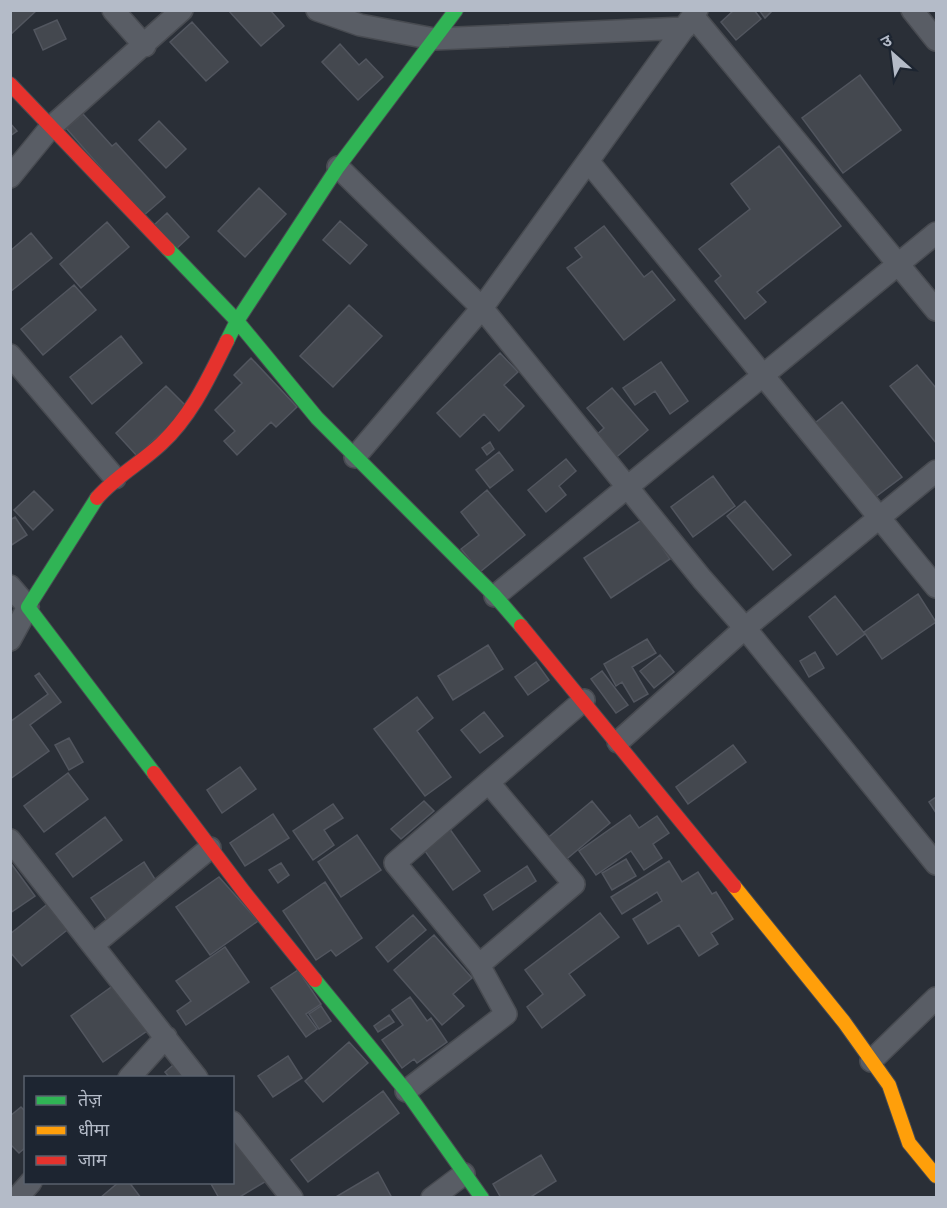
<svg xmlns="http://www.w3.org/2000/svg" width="947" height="1208" font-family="Commissioner,'Noto Sans Devanagari',sans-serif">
<rect width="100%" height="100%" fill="#2a2f37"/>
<path fill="#44484f" stroke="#52565f" stroke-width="1.5" d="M10 10H37L10 35Z
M228 10H270L284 26 261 46Z
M734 10H754L761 19 736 40 721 22Z
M759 10H773L765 18Z
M57 20 66 39 43 50 34 30Z
M192 22 228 62 206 81 170 42Z
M340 44 359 65 366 59 383 77 358 100 322 62Z
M860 75 901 130 843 173 802 118Z
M83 114 112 146 116 143 165 197 143 216 66 128Z
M159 121 186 149 166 168 139 140Z
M10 123 17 131 10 136Z
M779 146 841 226 757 292 766 302 745 319 715 281 721 276 699 249 750 209 731 184Z
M259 188 286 214 245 257 218 231Z
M167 213 189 237 175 250 153 226Z
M340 221 367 245 350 264 323 240Z
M107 222 129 247 81 288 60 264Z
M604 226 644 277 652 271 675 300 624 340 567 268 582 257 575 248Z
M31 233 52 258 10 292V251Z
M74 285 96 310 43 355 21 329Z
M349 305 382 336 333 387 300 356Z
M121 336 142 363 92 404 70 377Z
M500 353 518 372 504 385 524 406 499 431 484 414 460 437 437 413Z
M251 358 297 407 276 427 271 422 237 455 224 441 235 431 215 410 242 383 234 375Z
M661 362 688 401 670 414 655 391 635 405 623 388Z
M917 365 936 388V443L890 386Z
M166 386 188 408 137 456 116 433Z
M612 388 648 430 612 461 593 438 604 428 587 408Z
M842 402 902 477 874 498 815 423Z
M490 442 494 449 487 455 482 448Z
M499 452 513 470 490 488 476 470Z
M566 459 576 471 559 486 566 495 546 512 528 490Z
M713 476 735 506 693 537 671 507Z
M487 490 525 535 480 572 461 549 479 535 461 512Z
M34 491 53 510 33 530 14 510Z
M745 501 791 555 773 570 727 516Z
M15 517 27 535 10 546V520Z
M643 519 670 559 611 598 584 558Z
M918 594 936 622 882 659 864 632Z
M835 596 865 634 837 655 809 617Z
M647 639 656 653 632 667 648 694 634 702 622 682 616 686 604 664Z
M488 645 503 669 453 700 438 676Z
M815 652 824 668 809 677 800 661Z
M660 655 674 672 654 688 640 671Z
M536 662 549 680 528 695 515 677Z
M602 671 628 705 616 713 591 679Z
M39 673 61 702 30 725 49 751 10 779V722L48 694 35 676Z
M417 697 433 718 417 731 451 777 425 796 374 729Z
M484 712 503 736 480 753 461 730Z
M69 738 83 762 69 770 55 745Z
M733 745 746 762 688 804 676 787Z
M240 767 256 789 222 813 207 790Z
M68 773 88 799 44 832 24 806Z
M936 797V813L929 802Z
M424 801 434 811 401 839 391 829Z
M592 801 610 823 563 862 545 840Z
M333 804 343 818 324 830 334 845 313 860 293 831Z
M273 814 289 838 245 866 230 843Z
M630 815 639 828 657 816 669 833 653 844 662 858 644 870 631 851 596 875 579 851Z
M105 817 122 840 73 877 56 854Z
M449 828 480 871 453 890 422 847Z
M357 835 381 870 341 897 318 862Z
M626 859 636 876 612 890 602 873Z
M669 861 682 882 698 872 712 894 716 892 733 919 711 933 718 944 699 956 679 925 648 944 633 919 662 901 657 892 622 914 611 897Z
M10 862 35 896 10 913Z
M144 862 160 887 108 922 91 898Z
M281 863 289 875 278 883 269 870Z
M527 866 536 881 493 910 484 895Z
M219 877 258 921 210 955 176 907Z
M325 882 362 938 336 956 331 950 316 960 283 911Z
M50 902 71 927 22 966 10 952V934Z
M600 913 619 937 569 974 585 995 542 1028 527 1007 543 994 525 970Z
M413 915 426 930 388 962 376 947Z
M434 935 472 978 453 994 464 1006 442 1025 394 970Z
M225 947 249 982 186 1025 177 1011 191 1001 176 981Z
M298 970 321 1004 306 1014 317 1029 306 1037 271 988Z
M114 985 147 1031 103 1062 71 1016Z
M410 997 427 1021 431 1018 447 1042 417 1063 414 1059 402 1068 382 1040 403 1025 392 1010Z
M321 1006 331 1021 319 1029 309 1014Z
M389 1015 394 1022 378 1032 374 1026Z
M349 1042 368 1063 323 1102 305 1081Z
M288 1056 302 1078 273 1097 258 1076Z
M179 1060 196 1078H170L165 1072Z
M383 1091 399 1113 308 1182 291 1160Z
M21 1107 26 1112V1147L19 1153 10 1144V1116Z
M232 1136 268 1180 238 1198H219L210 1182H232Z
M541 1155 556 1181 529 1198H501L493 1184Z
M378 1172 392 1198H334Z
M119 1182H129L141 1198H100Z"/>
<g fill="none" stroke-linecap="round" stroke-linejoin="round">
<defs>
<path id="street" d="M113 10 145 46
M317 10 360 25 434 39 685 28
M912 10 936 40
M693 16 936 310
M588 161 936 587
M338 167 482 308 697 10
M10 177 50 128 182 10
M10 355 115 478
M355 457 482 308 702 579 745 628 618 742
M936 471 745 628 936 864
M10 586 28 607 10 640
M495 596 936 233
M10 840 197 1078
M93 945 210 848
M479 965 574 884 489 783
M871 1061 936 998
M129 1078 166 1037
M406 1091 506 1014 479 965 395 863 584 700
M232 1122 292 1198
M17 1198 31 1182
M432 1198 464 1174"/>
<path id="fast" d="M168 249 237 321 317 418 495 596 521 626
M227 341 237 321 338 167 456 10
M97 498 28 607 154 773
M315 980 406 1091 482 1198"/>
<path id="slow" d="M734 886 844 1022 889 1085 909 1143 936 1176"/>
<path id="jam" d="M10 84 168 249
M97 498C116 476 141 463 161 444 192 415 208 379 227 341
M521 626 734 886
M154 773 244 892 315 980"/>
</defs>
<use href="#street" stroke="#484b51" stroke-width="24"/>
<use href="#fast" stroke="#484b51" stroke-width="16"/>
<use href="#slow" stroke="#484b51" stroke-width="16"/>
<use href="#jam" stroke="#484b51" stroke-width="16"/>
<use href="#street" stroke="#595d65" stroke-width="21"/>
<use href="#fast" stroke="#30b455" stroke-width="14"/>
<use href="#slow" stroke="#ff9f0a" stroke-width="14"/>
<use href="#jam" stroke="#e5322d" stroke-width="14"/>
</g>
<rect width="947" height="1208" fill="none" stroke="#b4bbc8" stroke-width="24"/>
<rect x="24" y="1076" width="210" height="108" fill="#1d2531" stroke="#59616d" stroke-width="1.5"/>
<rect x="36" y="1096" width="30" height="9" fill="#30b455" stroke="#59616d" stroke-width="1.5"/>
<text x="78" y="1106" font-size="18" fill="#b4bbc8">तेज़</text>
<rect x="36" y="1126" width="30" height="9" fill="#ff9f0a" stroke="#59616d" stroke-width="1.5"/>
<text x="78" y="1136" font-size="18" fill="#b4bbc8">धीमा</text>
<rect x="36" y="1156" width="30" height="9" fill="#e5322d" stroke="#59616d" stroke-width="1.5"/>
<text x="78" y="1166" font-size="18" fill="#b4bbc8">जाम</text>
<g transform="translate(893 54) rotate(332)" stroke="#1d2531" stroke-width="4.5" paint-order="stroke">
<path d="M0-4.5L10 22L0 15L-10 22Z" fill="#b4bbc8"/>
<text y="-9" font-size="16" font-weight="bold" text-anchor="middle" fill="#b4bbc8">उ</text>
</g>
</svg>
